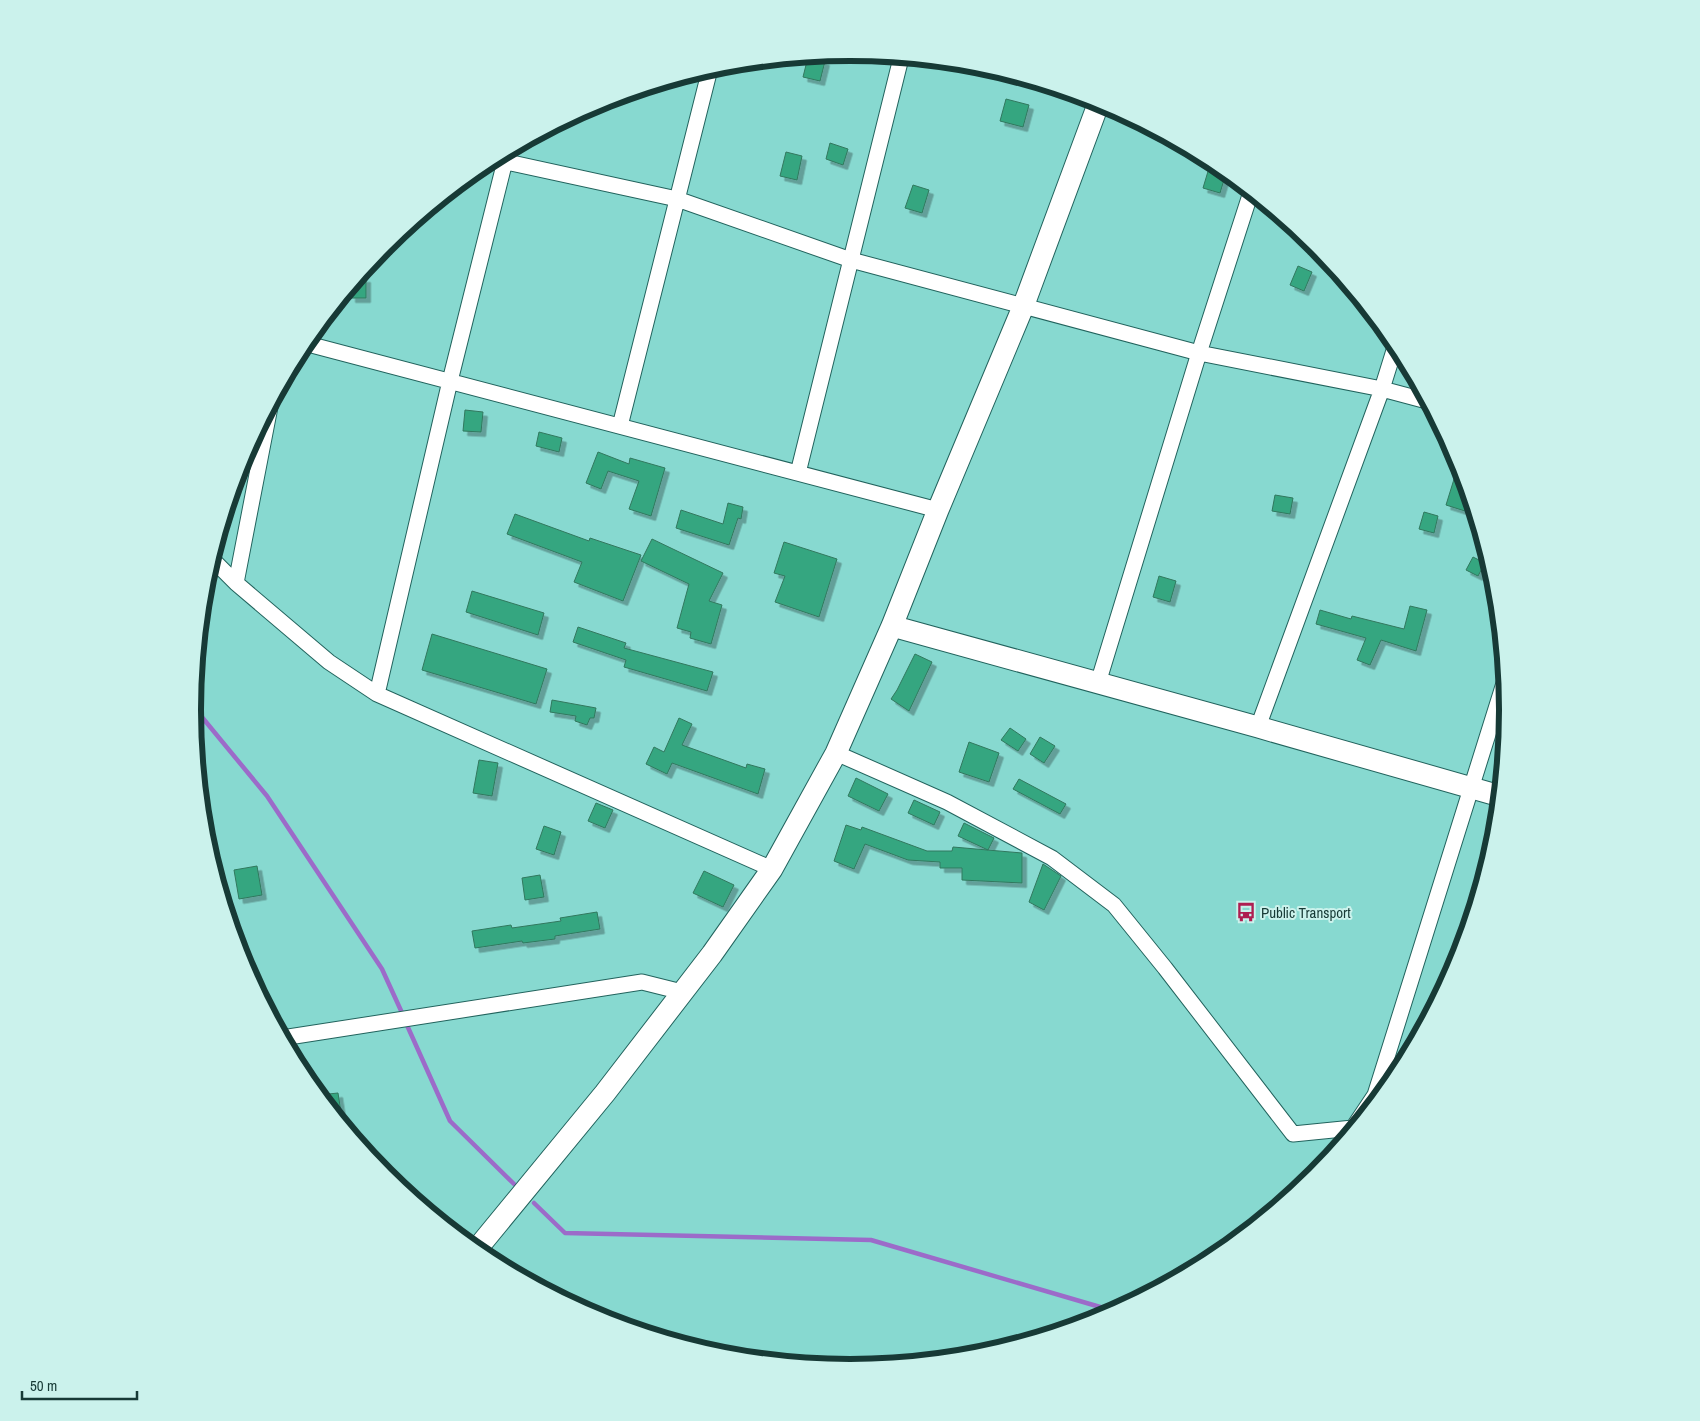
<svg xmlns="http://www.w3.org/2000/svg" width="1700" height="1421" font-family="'Archivo Narrow',sans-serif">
<defs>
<filter id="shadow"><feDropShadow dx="4.5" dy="4.5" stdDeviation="0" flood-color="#0004"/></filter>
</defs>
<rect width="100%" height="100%" fill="#87d9d0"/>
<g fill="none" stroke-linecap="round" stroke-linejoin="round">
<path stroke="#9c6bc9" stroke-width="4.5" d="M192 705 267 796 382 969 403 1015
M406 1023 450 1121 514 1184
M534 1203 565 1233 871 1240 1107 1309 1106 1316"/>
</g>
<path fill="#36a680" stroke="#31785e" filter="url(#shadow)" d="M808 57 825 61 820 81 803 77Z
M1006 99 1029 105 1023 127 1000 121Z
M830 143 848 149 843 165 826 159Z
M786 152 802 156 797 180 780 176Z
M1209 168 1226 173 1220 193 1203 188Z
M913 185 929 190 922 213 905 208Z
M1298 266 1312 272 1304 291 1290 285Z
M357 278H366V298H351V286Z
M465 410 483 412 481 432 463 431Z
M539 432 562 438 559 452 536 446Z
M598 452 629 464 630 458 665 468 651 516 629 509 639 481 608 471 601 489 586 483Z
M1459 463 1470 497 1465 511 1446 505Z
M1275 495 1293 498 1290 514 1272 511Z
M728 503 743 507 741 519 738 518 729 545 676 528 681 510 723 524Z
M1424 512 1438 516 1434 533 1419 529Z
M515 514 589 541 590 538 641 555 623 601 574 582 582 562 507 534Z
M652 539 723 573 709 601 722 605 711 644 690 638 691 632 677 628 689 584 641 561Z
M784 542 837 559 819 617 775 602 785 576 774 573Z
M1473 557 1485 563 1478 576 1466 570Z
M1159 576 1176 581 1170 602 1153 597Z
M472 591 544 613 538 635 466 612Z
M1410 606 1427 610 1416 651 1381 640 1370 665 1357 660 1366 638 1316 624 1320 610 1351 619 1352 616 1404 629Z
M578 627 626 643 624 648 713 672 707 691 624 667 626 660 573 642Z
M432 634 547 669 536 704 422 670Z
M915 654 932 662 909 711 891 699 897 690Z
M552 700 596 708 594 718H590L587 725 575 721 576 716 550 712Z
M679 718 692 724 682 745 746 768 747 764 765 769 758 794 672 763 667 774 646 764 654 747 664 752Z
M1010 728 1026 739 1018 751 1001 740Z
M1040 737 1055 746 1044 763 1030 754Z
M969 742 999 753 989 782 959 772Z
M479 760 498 763 492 796 473 793Z
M856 778 888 794 879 811 848 796Z
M1019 779 1066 804 1060 814 1013 789Z
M914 800 940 812 934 825 908 813Z
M596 803 613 810 605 828 588 821Z
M964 823 994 838 988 850 958 836Z
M846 825 861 830 862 827 927 851H952L953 847 1022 853V883L962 880V868H940V862L908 860 865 844 854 869 834 861Z
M544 826 561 832 554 855 536 849Z
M1043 864 1061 876 1044 910 1029 902Z
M257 866 262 895 239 899 234 870Z
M704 871 734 885 723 907 693 893Z
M540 875 544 897 525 900 522 878Z
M597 912 600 929 555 936V939L523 943 522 941 475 948 472 931 511 925 512 928 561 921 560 918Z
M338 1093 343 1125 319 1095Z"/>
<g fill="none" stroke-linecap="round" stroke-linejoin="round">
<defs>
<path id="minor" d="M493 159 677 199 851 260 1199 353 1382 389 1427 401
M304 343 938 510
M620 426 710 69
M798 473 901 58
M212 559 236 583 329 662 377 694 772 869
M236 583 270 407
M1098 683 1199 353 1251 192
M377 694 450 381 507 153
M1258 727 1382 389 1396 344
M836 753 947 802 1052 858 1114 905 1165 968 1293 1134 1353 1128 1375 1095 1384 1092
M282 1038 642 982 682 992
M1375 1095 1505 680"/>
<path id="secondary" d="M892 626 1258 727 1500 796
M476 1250 605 1093 712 954 772 869 836 753 892 626 938 510 1023 307 1099 102"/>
</defs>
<use href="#minor" stroke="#22635d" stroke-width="17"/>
<use href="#secondary" stroke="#22635d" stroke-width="23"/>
<use href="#minor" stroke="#fff" stroke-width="15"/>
<use href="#secondary" stroke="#fff" stroke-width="21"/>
</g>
<defs>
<symbol id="bus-bare" viewBox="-9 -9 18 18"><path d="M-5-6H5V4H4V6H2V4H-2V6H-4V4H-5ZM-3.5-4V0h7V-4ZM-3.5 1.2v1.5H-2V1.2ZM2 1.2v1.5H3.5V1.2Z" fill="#ae1e51" stroke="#cbf2ec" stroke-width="2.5" paint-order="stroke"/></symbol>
</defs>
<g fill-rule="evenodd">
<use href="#bus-bare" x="1232" y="898" width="28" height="28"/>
</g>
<g text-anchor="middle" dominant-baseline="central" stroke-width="4" stroke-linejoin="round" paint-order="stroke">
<g font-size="15" fill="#173a36" stroke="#cbf2ec" text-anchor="start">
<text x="1261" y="912">Public Transport</text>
</g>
</g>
<path d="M0 0H1700V1421H0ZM201 710a649 649 0 1 1 1298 0a649 649 0 1 1-1298 0Z" fill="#cbf2ec" fill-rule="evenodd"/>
<path fill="none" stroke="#173a36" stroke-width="6" d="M201 710a649 649 0 1 1 1298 0a649 649 0 1 1-1298 0Z"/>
<path d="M22 1391v8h115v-8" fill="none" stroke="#173a36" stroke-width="2.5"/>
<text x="30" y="1391" font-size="15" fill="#173a36" stroke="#cbf2ec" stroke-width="4" paint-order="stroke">50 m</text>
</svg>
